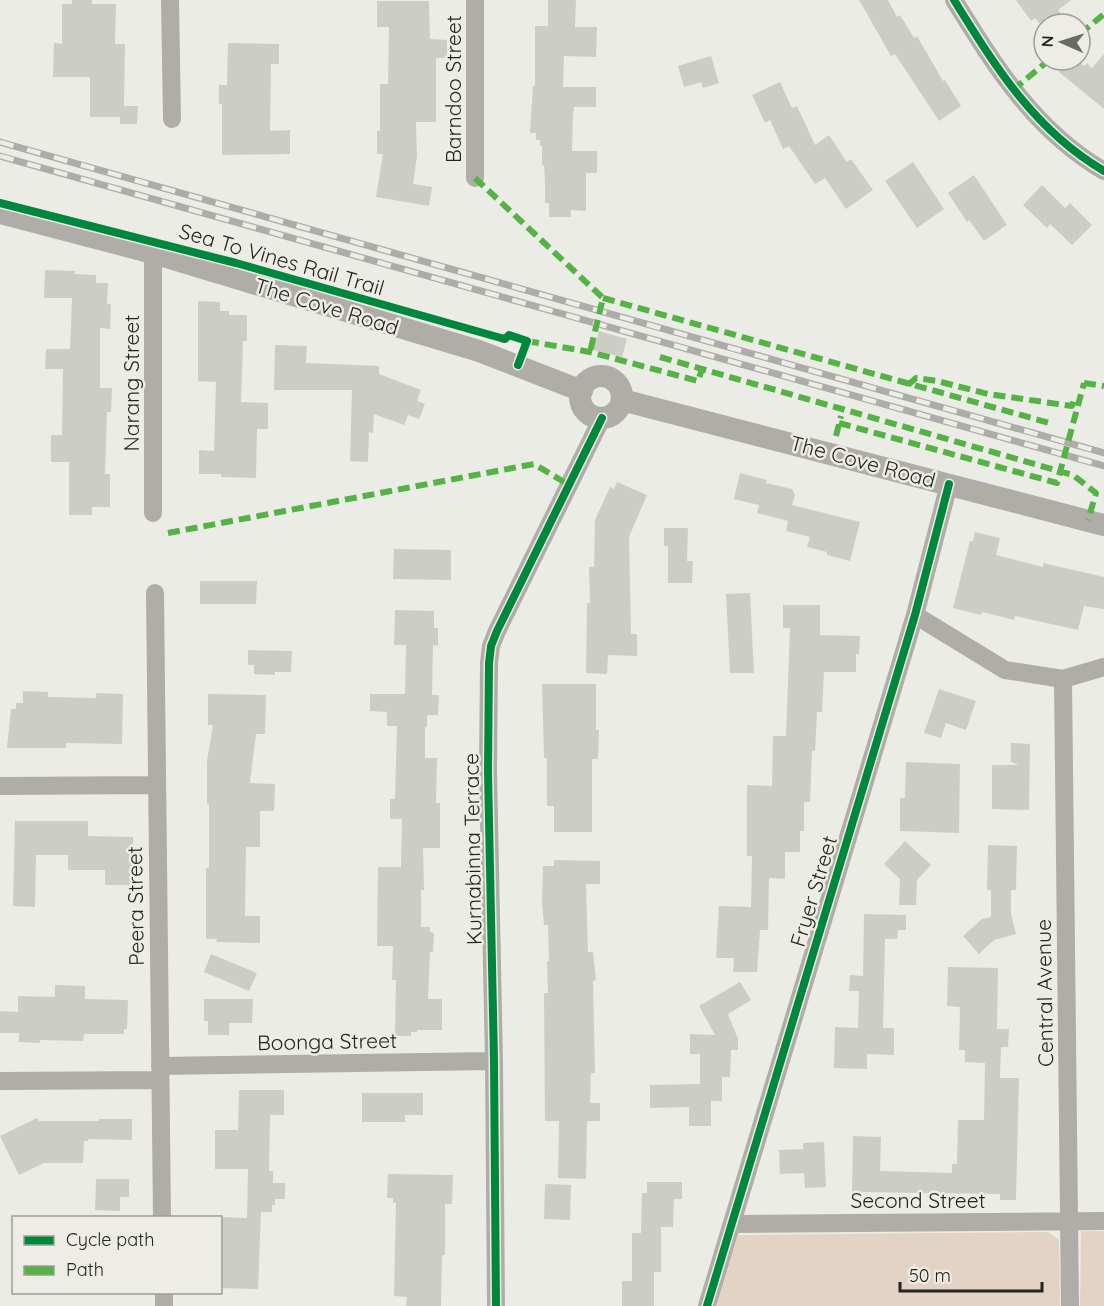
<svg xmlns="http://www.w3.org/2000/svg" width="1104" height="1306" font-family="Quicksand,sans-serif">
<rect width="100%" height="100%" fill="#ecece7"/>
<path fill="#e2d3c4" d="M1081 1231H1104V1306H1080Z
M1048 1232 1059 1240 1060 1306H717L738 1235Z"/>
<path fill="#cccec5" d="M72 0H92V4H116L115 44H125L124 106H138L137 124H120V117H90V77H53L54 43 62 44V4H72Z
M548 0H576L575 27H597L596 57 564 56 563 87H596V107H574L573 114 572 151H597V173H586V211L571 210V217H549V203H545V182L544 166 542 165V146H540V140H536V133H530L533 86H535V26H548Z
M859 0H888L897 17 900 15 914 38 917 36 943 81 945 80 961 106 939 121 895 54 891 56Z
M1016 0H1071L1058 10 1069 24H1040L1035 18 1031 21Z
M377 1H429L430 39 447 40V58H436V122H416L417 156 413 184 432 187 429 206 376 197 383 154H377V131H380V84H388L389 27H377Z
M228 43 279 44V64H271L270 131 290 130V154L222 155V104H219V85H227Z
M1104 54V109L1059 72 1069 60H1076L1084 66 1087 63 1092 68Z
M711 56 719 83 703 88 701 82 684 87 678 66Z
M780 82 792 108 797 106 815 145 829 135 847 162 851 159 873 190 846 209 825 178 815 184 789 146 783 149 770 120 765 123 752 95Z
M913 162 944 209 917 228 885 181Z
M974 175 1007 225 984 241 969 220 967 222 948 193Z
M1042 185 1065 208 1070 203 1092 225 1072 245 1050 224 1047 228 1023 205Z
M45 270 75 271V274L96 275V283H108L107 304H111L110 329 100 328V388H112L111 412H107L105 474H110V507H92V515H69V462H51V435H62L63 369H45L46 349H70L72 298H44Z
M198 301 220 302V311H229V315H247V341H243L241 402 268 403V429H257L256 478 221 477V474H199V450L214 451 216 382 198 381Z
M599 331 627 339 622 357 593 350Z
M275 345 307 346 306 363 379 366V374L421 390 417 401 425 404 419 419 408 415 404 425 374 414 373 433 369 432 368 462 350 461 352 390H274Z
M740 473 767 480 766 483 792 489 795 495 792 505 860 522 850 561 827 555V552L807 547 810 537 786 531 788 521 757 513 759 505 734 499Z
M617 482 647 495 629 537 631 634H637V656L608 655 607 674 586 673 587 603H590L589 567H594L595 520 610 487 614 489Z
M664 528H688L687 561H693L692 583H668V546H664Z
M975 532 1000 538 996 555 1043 567V563L1104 577V609L1084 606 1078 630 1015 616 1014 620 982 612 981 615 953 608 970 541H973Z
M394 549 451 550V580L393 579Z
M200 581H257L256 604H200Z
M750 593 754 673H730L726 594Z
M783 605H820V635L860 636 859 654H856V672H824L822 712H817L815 751H812L810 802H804V831H800V852H785V879L769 878 768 930H760L757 972H733L734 958H716L719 906 751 907 752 856H747V785L772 786 773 736H786L790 628H783Z
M395 610 434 611V628H438V646L433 645 432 695H439L438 715H427V727H425V758H437L436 803H440V848H423L424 890H421V927H430V932L434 933 433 952H430L428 999H442V1030H417V1032H411V1036H395L396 980H392L393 946H377L378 867H401L402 819H390V799H395L397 726H387V712L370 711V694H405L406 645H394Z
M248 650 292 651 291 672H275V675L254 674V665H248Z
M542 684H596V730H599L598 759H592V832H554V806H547V758H544Z
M939 689 976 701 966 730 946 723 941 738 924 733Z
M23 691 48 692V697L96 698V693L123 694 122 744 66 743V748H7L11 709H16V703H23Z
M208 694 266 695 265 734H256L250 783 275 784 274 811H260V847H246L245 916H260V943L216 942 217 939H206V868H209V804H207V761L213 725H208Z
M1011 743 1030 744 1029 810 992 809V765H1019L1011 762Z
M906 762 960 764 959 833 900 831V798H905Z
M15 821H88V836L133 837V885H105V870H68V855H36L35 907 13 906Z
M905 841 931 865 917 880 916 905H899L900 879 884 864Z
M988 845 1017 846 1016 890H1011V914L1016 934 994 940 979 954 963 936 982 919 991 917V890H987Z
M554 860 600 861V884H586L588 952H593L596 980 593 981 595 1073H591L590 1103H600V1121H587L586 1179 558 1178 559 1121H545L544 993H548L547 961H549L548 925H544L542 903 543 866H554Z
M864 914 906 915V930H898L897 939H885L883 1028H894V1055L867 1054V1069L834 1068 835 1027 858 1028 859 991H849L850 975 863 976Z
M211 954 257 973 249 991 204 972Z
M948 967 998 968 997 1029H1009L1008 1047H1001L1000 1078H1019L1016 1200H1000V1194L852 1192 853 1136 881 1137 880 1171 952 1173V1164H957L958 1120H984L985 1063 965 1062V1050H959L960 1007 947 1006Z
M740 982 751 1000 728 1014 738 1039V1050H731L730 1077H722V1101H711V1126H689V1107L650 1108V1085L700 1084V1054H690V1034L715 1035 699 1006Z
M55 985 85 986V999L128 1000 127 1029H124V1034H84L83 1041 40 1040V1043L19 1042V1033H0V1011L18 1012V996L55 997Z
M204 999H253L252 1023H229V1035H208V1021H204Z
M239 1090H284V1115H270L269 1171H273V1183H285V1199H275V1205H272V1212H261L258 1289 220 1288V1217L247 1218 248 1169H215V1130H238Z
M362 1093H423V1115H405V1122H362Z
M37 1118 39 1121H99V1119H132V1140L88 1139V1141H84L83 1163H44L19 1175 0 1136Z
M824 1142 826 1187 805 1188 804 1173 780 1174 779 1150 803 1149V1143Z
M388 1174 453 1175 452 1204H445V1255H442L441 1306H406L407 1297 394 1296 396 1203H393V1198H387Z
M96 1179H129V1197H120V1211L95 1210Z
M647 1182H682V1199H674L673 1227H661V1272H654V1306H622V1281H632V1233H641L642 1193H647Z
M545 1184 571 1185 570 1220 544 1219Z"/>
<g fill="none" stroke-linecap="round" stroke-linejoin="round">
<path stroke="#b0ada8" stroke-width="18" d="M170 0 172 119
M475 0V178
M954 0C995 66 1034 130 1104 171
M153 513V253
M155 593 162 1218
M915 615 1005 670 1063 679 1104 667
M1063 679 1070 1306
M0 786 156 785
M160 1066 494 1061
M0 1081 160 1080
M732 1224 1104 1221
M164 1292V1306
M496 1306 494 1061 488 772 489 663 491 646 497 631 602 418
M707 1306 915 615 949 484"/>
<path stroke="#b0ada8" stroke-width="22" d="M0 213 153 253 479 351 582 391
M580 397a21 21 0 1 1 42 0a21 21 0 1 1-42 0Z
M622 400 1104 525"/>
<defs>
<path id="rail" d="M0 142 1104 453
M0 156 1104 466"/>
</defs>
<use href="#rail" stroke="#adaca8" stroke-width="7"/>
<use href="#rail" stroke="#eeede5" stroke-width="4.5" stroke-dasharray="14" stroke-linecap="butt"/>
<path stroke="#55b245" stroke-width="6" stroke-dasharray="12 6" stroke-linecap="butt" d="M1080 34 1104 14
M1013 90 1049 60
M475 178 603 298 590 352
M603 298 1053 424
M527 341 590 352 698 381 702 369
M660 357 1073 475 1096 493 1088 520
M1084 383 1104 386
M908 385 916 378 937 381 988 394 1072 406 1075 396
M839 423 1057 483 1084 383
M836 436 841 416
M168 533 534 464 569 485"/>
<defs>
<path id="cycleway" d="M954 0C995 66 1034 130 1104 171
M0 203 236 263 501 338 505 339 509 335 527 341 518 365
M496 1306 494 1061 488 772 489 663 491 646 497 631 602 418
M707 1306 915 615 949 484"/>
</defs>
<use href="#cycleway" stroke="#eeede5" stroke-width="11"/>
<use href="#cycleway" stroke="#00873e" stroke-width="8"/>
</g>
<g text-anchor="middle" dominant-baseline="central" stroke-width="5" stroke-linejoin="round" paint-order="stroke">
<g font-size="21" fill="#242421" stroke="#eeede5">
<text transform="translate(453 89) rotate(-90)">Barndoo Street</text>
<text transform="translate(282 259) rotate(16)">Sea To Vines Rail Trail</text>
<text transform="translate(327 306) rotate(17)">The Cove Road</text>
<text transform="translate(131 383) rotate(-90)">Narang Street</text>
<text transform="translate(863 461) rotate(15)">The Cove Road</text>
<text transform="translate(472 849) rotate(-91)">Kurnabinna Terrace</text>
<text transform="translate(813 891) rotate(-73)">Fryer Street</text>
<text transform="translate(135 906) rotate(-91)">Peera Street</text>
<text transform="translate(1044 993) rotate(-91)">Central Avenue</text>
<text transform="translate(327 1041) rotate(-1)">Boonga Street</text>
<text x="918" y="1200">Second Street</text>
</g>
</g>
<rect x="12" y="1216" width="210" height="78" fill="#eeede5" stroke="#9d9d97" stroke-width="1.5"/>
<rect x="24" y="1236" width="30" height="9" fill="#00873e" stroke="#9d9d97" stroke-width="1.5"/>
<text x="66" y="1246" font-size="18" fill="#242421">Cycle path</text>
<rect x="24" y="1266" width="30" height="9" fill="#55b245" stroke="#9d9d97" stroke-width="1.5"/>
<text x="66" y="1276" font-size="18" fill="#242421">Path</text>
<g transform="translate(1062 42) rotate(273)"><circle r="28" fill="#eeede5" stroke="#9d9d97" stroke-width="1.5"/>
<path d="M0-4.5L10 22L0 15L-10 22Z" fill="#6a6a66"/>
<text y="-9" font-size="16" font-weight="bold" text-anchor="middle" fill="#242421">N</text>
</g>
<path d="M900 1282v9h142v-9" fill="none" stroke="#242421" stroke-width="3"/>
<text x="909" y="1282" font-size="18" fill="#242421" stroke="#eeede5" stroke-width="4.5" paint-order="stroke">50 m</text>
</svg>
